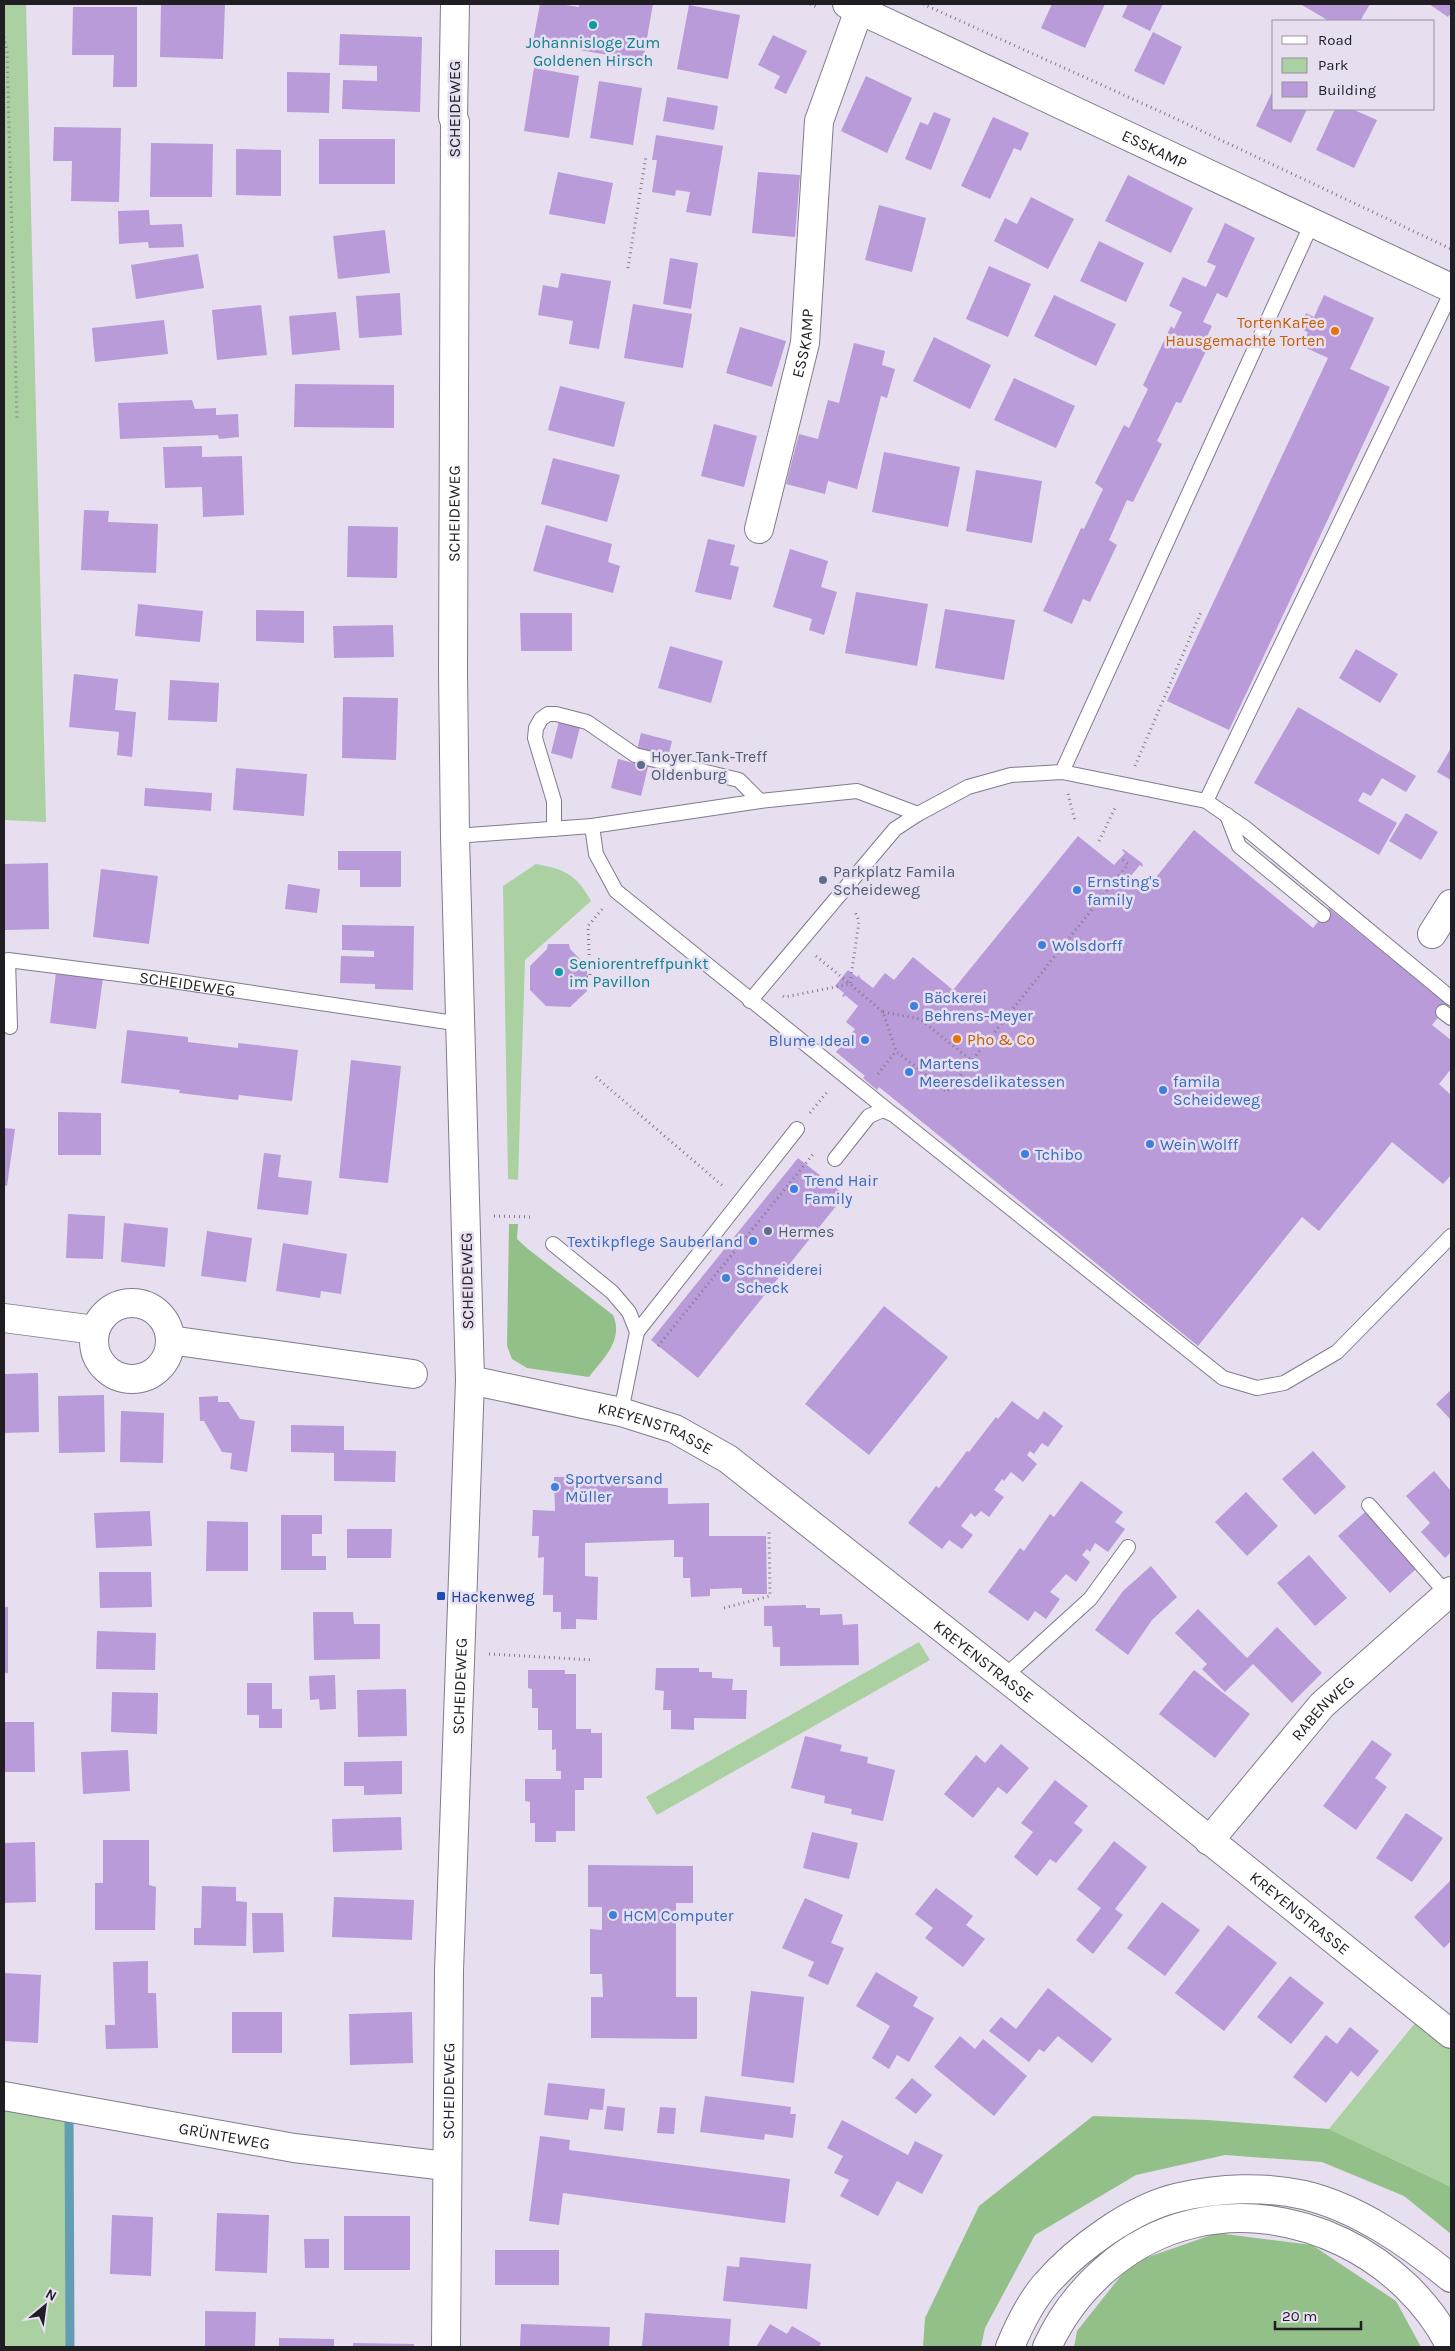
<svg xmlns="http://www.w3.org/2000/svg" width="1455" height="2351" font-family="Karla,sans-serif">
<rect width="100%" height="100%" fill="#e7dff0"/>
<path fill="#abd0a1" d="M4 4H26L46 822 4 820Z
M536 864C565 869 577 875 591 901L525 960 518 1180 508 1179 503 886Z
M919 1642 930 1660 657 1815 646 1797Z
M1424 2012 1451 2034V2187L1329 2129Z
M4 2096 69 2107 70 2347H4Z"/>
<path fill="#93c088" d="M509 1224H518L517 1239 528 1249 613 1315C624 1340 603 1359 589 1377L527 1368 512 1359 507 1346Z
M1093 2116 1207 2120 1329 2129 1451 2187V2234L1404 2196 1322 2162 1225 2155 1136 2175 1035 2235 985 2328 981 2347H923L925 2318 979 2206Z
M1217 2233 1312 2245 1396 2301 1421 2347H1074L1077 2331 1131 2263Z"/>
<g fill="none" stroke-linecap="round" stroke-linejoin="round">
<path stroke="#639db3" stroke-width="9" d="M69 2110 70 2347"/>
</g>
<path fill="#b89bd8" d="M161 4H225L223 59 160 57Z
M540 4H559L579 7V4H653L643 61 533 42Z
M1052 4H1105L1085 48 1041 28Z
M1128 4H1163L1150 31 1122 17Z
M1302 4H1370L1360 21H1329L1302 5Z
M1429 4H1451V13L1448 17Z
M689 5 740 15 728 79 677 69Z
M73 7H137V87H113L114 55H72Z
M1153 32 1182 47 1164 85 1134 71Z
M340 34 422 37 420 112 342 109 343 80 377 81V66L339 65Z
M773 35 807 51 786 94 774 88 780 76 758 65Z
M534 68 579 76 569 138 524 131Z
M287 72 330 73 329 113 287 112Z
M866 76 912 98 887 153 841 131Z
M599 81 642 88 633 145 590 138Z
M1274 88V109H1307L1291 143 1256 126Z
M667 97 718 106 714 130 663 121Z
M1335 109H1352L1377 120 1354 168 1316 150Z
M934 112 951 119 931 170 905 159 920 122 928 125Z
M993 117 1029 133 1021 151 1014 148 990 199 961 186Z
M54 127 121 128 119 202 71 201 72 161H53Z
M656 135 723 146 711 216 686 212 690 192 676 190 675 196 652 192 657 160H652Z
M319 139H395V184H319Z
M151 143 213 144 212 197H150Z
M236 149 281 150V196L236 195Z
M558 172 613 183 605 224 549 214Z
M758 172 800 175 795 237 752 233Z
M1128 175 1193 208 1171 253 1105 221Z
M1031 197 1074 219 1048 269 994 241 1005 218 1017 224Z
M879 205 926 218 912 272 865 260Z
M149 210 150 225 182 224 184 247 149 248 148 242 119 244 118 211Z
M1225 223 1255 238 1227 298 1217 293 1203 322 1212 326 1204 343 1209 345 1181 403 1176 402 1157 441 1162 444 1133 502 1127 500 1109 540 1117 545 1090 602 1083 599 1072 624 1043 611 1081 528 1084 529 1103 489 1095 483 1124 425 1129 428 1148 389 1143 385 1171 326 1174 329 1182 312 1169 306 1183 277 1206 287 1216 266 1207 262Z
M385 230 390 273 338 279 333 236Z
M1099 241 1144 263 1126 302 1080 281Z
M198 254 204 288 136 299 131 265Z
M670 258 698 263 691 309 663 304Z
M989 266 1031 284 1008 337 966 319Z
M561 273 611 281 599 349 569 344 573 321 538 315 543 285 558 288Z
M400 293 402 335 359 338 356 296Z
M1054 295 1116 324 1096 366 1034 336Z
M1324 295 1374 318 1350 369 1390 387 1229 730 1167 701 1328 358 1302 346 1308 332 1299 329 1306 313 1314 317Z
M633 304 692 314 683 368 624 358Z
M261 305 267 355 217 360 212 310Z
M336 312 340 350 292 355 289 316Z
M164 320 168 354 95 362 92 328Z
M740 327 786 341 772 387 726 373Z
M934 337 991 365 970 409 913 381Z
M854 343 885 351 882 365 895 369 887 398 881 396 857 489 828 481 825 494 786 484 799 434 818 439 828 400 839 403Z
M1014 378 1075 406 1056 448 994 420Z
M295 384 394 385V428L294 427Z
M560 386 625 402 614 447 548 430Z
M192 400 195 409 216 408V415L238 414 239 437 219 439 218 435 120 439 118 403Z
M714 424 757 436 744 487 701 476Z
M202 446V457L242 456 244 515 203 517 202 487 165 488 163 447Z
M884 452 960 467 948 527 872 512Z
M553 458 620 475 607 522 541 504Z
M976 470 1042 481 1032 543 966 531Z
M84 510 109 511 108 522 158 524 156 573 81 570Z
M546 525 612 544 608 562 620 566 613 593 533 571Z
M348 526 398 527 397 578 347 577Z
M708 539 735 545 730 565 739 567 731 600 695 592Z
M790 549 828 561 821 587 837 592 824 635 809 630 812 619 773 607Z
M856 592 928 604 917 666 845 653Z
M138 604 203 611 200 642 135 636Z
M945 609 1015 620 1004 680 935 668Z
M256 610 304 611V643L256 641Z
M520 613H572V651H521Z
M393 625 394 657 334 658 333 626Z
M670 646 723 661 711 703 658 688Z
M1356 649 1398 674 1380 703 1339 678Z
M74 674 118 679 115 710 136 712 132 757 117 755 119 732 69 727Z
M170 680 219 683 217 722 168 720Z
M343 697 398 698 396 760 342 758Z
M1298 707 1416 776 1406 792 1382 778 1371 796 1363 792 1358 801 1397 823 1379 855 1254 783Z
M559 721 580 727 572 759 551 753Z
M641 733 672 741 665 770 648 767 641 796 611 788 618 759 634 763Z
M1451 748V780L1437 772Z
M236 768 307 774 304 816 233 810Z
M145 788 212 793 211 811 144 806Z
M1406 813 1438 832 1421 860 1389 841Z
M1194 830 1313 928 1329 908 1448 1005 1432 1025 1451 1040V1069L1439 1084 1451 1095V1175L1443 1184 1392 1142 1319 1231 1302 1217 1198 1346 879 1087 877 1090 863 1078 865 1076 836 1052 855 1029 846 1022 858 1006 845 995 844 997 842 996 844 993 835 986 848 970 857 977 859 975 860 978 873 988 885 973 894 980 913 957 953 990 1078 836 1114 865 1125 853 1122 850 1123 849 1142 863 1143 867 1140 865 1129 878 1145 891Z
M338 851H401V887H360V870H338Z
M48 863 49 929 4 930V864Z
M101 869 158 876 149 944 93 937Z
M288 884 320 889 317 913 285 909Z
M342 925 414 926 413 990 375 989V984L340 983 341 956 374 957V951L342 950Z
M548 944H569L570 949 587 966V991L570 1007 546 1006 530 990V966L547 949Z
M56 972 103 978 96 1029 50 1023Z
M127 1030 188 1037V1042L238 1048V1043L298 1050 292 1101 239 1095 238 1100 179 1093 180 1090 121 1083Z
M351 1060 401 1066 388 1183 339 1178Z
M58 1112 101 1113V1155H58Z
M4 1128 15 1129 7 1186 4 1185Z
M264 1153 281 1155 278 1177 312 1181 308 1215 257 1209Z
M798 1158 845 1195 698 1378 651 1340Z
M68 1214 105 1216 103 1259 66 1258Z
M124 1223 168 1228 165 1267 121 1262Z
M207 1231 252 1238 246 1282 201 1276Z
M283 1243 347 1254 341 1294 321 1291 320 1298 276 1291Z
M884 1306 948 1357 869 1455 805 1404Z
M38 1373 39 1432 4 1433V1374Z
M1451 1390V1420L1436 1404Z
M104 1395 105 1452 59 1453 58 1396Z
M218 1396V1402H229L240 1419 255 1421 247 1472 230 1469 232 1453 222 1452 204 1421H200L199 1397Z
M1012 1401 1038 1420 1044 1411 1063 1426 1048 1447 1042 1443 1034 1454 1030 1451 1027 1455 1037 1464 1023 1482 1011 1472 1004 1481 1002 1479 994 1490 1004 1497 989 1517 981 1511 975 1517 971 1513 961 1526 973 1535 962 1549 949 1540 942 1549 908 1523 936 1486 939 1488 967 1451 969 1452 996 1417 998 1419Z
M121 1411 164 1413 163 1463 120 1462Z
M291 1425 344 1426V1450L396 1451 395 1482 334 1481V1453L291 1452Z
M1313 1451 1346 1487 1315 1515 1282 1479Z
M1434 1471 1451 1491V1552L1445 1558 1421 1532 1430 1523 1406 1496Z
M627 1476V1488H668V1504L709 1503V1536H766L767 1594H742V1588L710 1589V1596L691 1597 690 1578H683V1557H674V1540L585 1543V1576L598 1577 597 1620 576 1619V1629H561V1612H553V1595H543L544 1557 538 1558 539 1536H532L533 1510 555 1511 554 1477Z
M1081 1481 1123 1512 1115 1522 1125 1529 1108 1552 1095 1543 1090 1552 1087 1549 1082 1555 1090 1562 1076 1582 1066 1574 1050 1592 1060 1599 1046 1619 1035 1611 1028 1621 988 1592 1020 1548 1024 1551 1050 1514 1054 1517Z
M1246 1492 1278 1526 1247 1556 1215 1522Z
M150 1511 152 1546 96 1548 94 1513Z
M1365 1512 1417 1568 1390 1593 1338 1536Z
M281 1515H322V1534H312V1556H326V1570H281Z
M207 1521 248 1522V1571H206Z
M347 1529H392L391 1558H347Z
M1309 1555 1347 1598 1315 1626 1277 1583Z
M1151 1566 1177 1597 1152 1620 1128 1655 1095 1630 1123 1591Z
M99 1572H151L152 1607 100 1608Z
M806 1605V1608H820V1615L842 1614 843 1625 858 1624 859 1665 780 1666V1647H773L772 1626H764V1606Z
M4 1607H8V1673H4Z
M1198 1609 1247 1658 1277 1627 1322 1673 1292 1703 1253 1664 1225 1692 1202 1669 1207 1664 1175 1633Z
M313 1612H353L354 1624H380V1659L314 1660Z
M97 1631 156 1633 155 1670 96 1669Z
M656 1668H699V1672H712V1678L733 1679 732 1690H747L746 1719 694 1718V1730L671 1729V1710H663L664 1691 655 1690Z
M528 1670H565V1674H576V1729H591V1733H602V1778H584V1790H575V1831H556V1842H535V1823H530V1802L525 1801V1779H561V1771H556V1749L552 1750V1730H538V1708H532V1689L528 1688Z
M1194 1670 1250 1714 1215 1758 1159 1714Z
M335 1675 336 1709 320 1710 319 1699 310 1700 309 1676Z
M247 1683H272V1709H282V1728H259V1715H247Z
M406 1689 407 1736 358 1737 357 1690Z
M112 1692 158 1693 157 1734 111 1732Z
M4 1722H34L35 1772H4Z
M805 1736 842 1745 840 1751 868 1757 867 1763 895 1770 883 1821 851 1814 852 1809 824 1803 825 1796 791 1788Z
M1372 1740 1392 1754 1375 1778 1387 1787 1356 1830 1323 1806Z
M1001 1744 1029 1768 1007 1794 998 1787 973 1818 944 1794 976 1755 985 1763Z
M128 1750 130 1791 83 1794 81 1752Z
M402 1761V1794L364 1795V1786H344V1762Z
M1055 1780 1088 1806 1074 1823 1083 1830 1056 1863 1050 1859 1037 1876 1014 1857 1033 1832 1021 1823Z
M1406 1813 1443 1838 1412 1882 1376 1858Z
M401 1817 402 1850 333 1852 332 1819Z
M812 1832 858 1843 849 1879 803 1868Z
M103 1840H149V1885L156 1887 155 1930H95V1883H103Z
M1114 1841 1147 1867 1115 1909 1123 1915 1093 1954 1076 1940 1101 1908 1077 1889Z
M35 1842 36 1902 4 1903V1843Z
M588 1865 693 1866V1903H676V1997H697V2039L591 2038V1997H603L602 1974H590V1929L602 1930V1907H588Z
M1451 1880V1941L1444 1948 1414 1917Z
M202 1886 236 1887V1901L247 1902 246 1946 194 1945V1928H201Z
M936 1888 973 1916 966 1925 985 1939 963 1967 925 1938 933 1928 915 1914Z
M334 1897 414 1900 412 1940 332 1937Z
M805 1898 843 1915 831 1943 844 1948 828 1985 808 1976 814 1962 782 1948Z
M1162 1902 1200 1930 1165 1976 1127 1948Z
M252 1913H283L284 1952 253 1953Z
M1228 1925 1277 1963 1224 2031 1175 1993Z
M148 1961V1993H156L158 2048 106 2049 105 2025H115L113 1962Z
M876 1972 918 1997 913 2006 934 2018 909 2062 897 2055 889 2069 872 2058 890 2026 856 2006Z
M4 1973 41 1975 38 2043 4 2041Z
M1290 1976 1324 2003 1291 2044 1257 2017Z
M1048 1988 1112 2039 1092 2063 1058 2036 1044 2052 1039 2049 1029 2062 989 2031 1001 2017 1016 2029Z
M751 1991 804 1997 794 2083 741 2076Z
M232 2012H282V2053H232Z
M412 2012 413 2063 350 2065 349 2014Z
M1350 2027 1379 2051 1358 2077 1351 2071 1326 2103 1293 2077 1326 2035 1337 2044Z
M960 2036 975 2049 983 2039 1027 2076 994 2116 934 2067Z
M912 2078 932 2095 916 2114 895 2098Z
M548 2083 605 2089 603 2110 590 2109 588 2120 544 2115Z
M705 2096 791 2107 790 2114H796L793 2138 765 2134 764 2140 700 2132Z
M607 2106 625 2108 623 2131 604 2129Z
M660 2107 676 2108 674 2134 657 2133Z
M842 2120 908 2155 915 2141 943 2155 922 2194 897 2181 878 2216 840 2196 849 2180 834 2173 843 2156 827 2148Z
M540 2136 570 2140 569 2150 790 2179 785 2223 563 2193 559 2225 529 2221Z
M217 2213 269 2215 267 2273 215 2271Z
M112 2215 153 2217 151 2276 110 2274Z
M344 2216H410V2270H344Z
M304 2239H329V2268H305Z
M495 2250H559V2285H495Z
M740 2257 811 2264 807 2309 723 2301 727 2266 739 2267Z
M205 2311 256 2312 255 2347H205Z
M645 2313 731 2319 729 2347H642Z
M521 2324 610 2327 609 2347H520Z
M770 2324 787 2334 792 2326 821 2343 819 2347H756Z
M279 2338 334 2339V2347H279Z
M353 2343 414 2344V2347H353Z"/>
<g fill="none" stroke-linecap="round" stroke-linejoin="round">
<defs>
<g id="lane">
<path d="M1062 772 1312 223"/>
<path d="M1206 801 1451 293"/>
<path d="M1227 815 1239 846 1323 915"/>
<path d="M592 826 596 854 616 891 891 1113"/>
<path d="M554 829V801L535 738 536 728 541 719 548 714H556L587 722 635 755 739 780 760 801"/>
<path d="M455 836 592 826 760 801 857 791 918 814 968 787 1011 775 1062 772 1206 801 1244 827 1451 998"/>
<path d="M750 1001 895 829 918 814"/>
<path d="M1443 1012 1451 1018"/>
<path id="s1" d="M10 1027 8 960 166 980 461 1024"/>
<path d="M835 1159 869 1116 883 1110 894 1115 1223 1378 1257 1388 1284 1383 1337 1352 1451 1236"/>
<path d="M553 1244 612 1292 629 1312 637 1332 621 1412"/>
<path d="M637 1332 797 1129"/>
<path d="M1369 1505 1447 1594"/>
<path d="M1004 1677 1090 1599 1128 1547"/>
</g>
<g id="street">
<path id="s2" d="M847 4 1451 288"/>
<path id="s3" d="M759 529 805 343 819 121 859 10"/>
<path d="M1432 934 1451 904"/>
<circle cx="132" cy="1341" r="38"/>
<path d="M4 1318 95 1330"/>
<path d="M170 1340 413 1374"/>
<path id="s4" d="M470 1380 621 1412 675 1429 728 1459 1136 1781 1451 2034"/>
<path id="s5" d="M1209 1841 1322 1705 1451 1591"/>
<path id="s6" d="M4 2096 294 2148 446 2166"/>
<path id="s7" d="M446 2347 449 1971 470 1380 455 836 453 671 455 122 453 117 455 4"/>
</g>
<path id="highway" d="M1010 2347C1019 2325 1030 2303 1045 2285 1076 2249 1133 2207 1180 2197 1219 2188 1264 2186 1304 2195 1358 2208 1408 2243 1451 2278
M1047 2347C1074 2288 1128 2239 1192 2224 1293 2199 1406 2256 1451 2347"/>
</defs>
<use href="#lane" stroke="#827b8a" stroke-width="16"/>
<use href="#street" stroke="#827b8a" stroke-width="30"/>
<use href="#highway" stroke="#827b8a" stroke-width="30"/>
<path stroke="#817b87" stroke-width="3" stroke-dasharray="1 4" stroke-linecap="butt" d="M810 4 819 8
M923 4 1168 115 1451 249
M4 37 7 51 17 418
M628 268 646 156
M1135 766 1201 612
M1068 794 1075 821
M1099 841 1116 806
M816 956 850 984 859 921 854 910
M587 977H590L588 926 603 908
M783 996 785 997 850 984 883 1012 896 1051 947 1092 1128 864 1120 858
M883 1012 920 1019 972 1061
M878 1074 896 1051
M596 1077 724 1187
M810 1113 828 1091
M494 1216 533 1217
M658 1346 814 1153
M724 1608 770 1596 769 1529
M489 1654 593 1660"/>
<use href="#lane" stroke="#fff" stroke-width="14"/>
<use href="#street" stroke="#fff" stroke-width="28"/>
<use href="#highway" stroke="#fff" stroke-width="28"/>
</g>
<g fill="#0f9aa8" stroke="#e7dff0" stroke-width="2">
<circle cx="593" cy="25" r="5"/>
<circle cx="559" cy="972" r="5"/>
</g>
<g fill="#e8710a" stroke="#e7dff0" stroke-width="2">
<circle cx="1335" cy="331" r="5"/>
<circle cx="957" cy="1039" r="5"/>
</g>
<g fill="#5c6f8a" stroke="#e7dff0" stroke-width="2">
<circle cx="641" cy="765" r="5"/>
<circle cx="823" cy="880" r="5"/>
<circle cx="768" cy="1231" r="5"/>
</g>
<g fill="#3f7fe0" stroke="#e7dff0" stroke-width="2">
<circle cx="1077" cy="890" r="5"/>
<circle cx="1042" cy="945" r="5"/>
<circle cx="914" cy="1006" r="5"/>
<circle cx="865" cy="1040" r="5"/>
<circle cx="909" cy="1072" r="5"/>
<circle cx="1163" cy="1090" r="5"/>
<circle cx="1150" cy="1144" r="5"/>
<circle cx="1025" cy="1154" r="5"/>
<circle cx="794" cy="1189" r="5"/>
<circle cx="753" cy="1241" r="5"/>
<circle cx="726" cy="1278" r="5"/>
<circle cx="555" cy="1487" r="5"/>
<circle cx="613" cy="1915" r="5"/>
</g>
<rect fill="#1a4fb4" stroke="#e7dff0" stroke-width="2" x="436" y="1591" width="10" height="10" rx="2.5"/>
<g text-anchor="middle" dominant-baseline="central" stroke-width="5" stroke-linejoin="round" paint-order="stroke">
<g font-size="16" fill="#0d838f" stroke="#e7dff0">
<text x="593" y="42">Johannisloge Zum<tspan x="593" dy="18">Goldenen Hirsch</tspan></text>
<text x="569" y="963" text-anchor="start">Seniorentreffpunkt<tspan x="569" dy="18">im Pavillon</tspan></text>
</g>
<g font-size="16" fill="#201d23" stroke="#e7dff0">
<text transform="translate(454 109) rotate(-90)">SCHEIDEWEG</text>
<text stroke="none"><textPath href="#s2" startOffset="340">ESSKAMP</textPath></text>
<text stroke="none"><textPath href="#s3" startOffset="191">ESSKAMP</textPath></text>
<text stroke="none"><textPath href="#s7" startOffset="1834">SCHEIDEWEG</textPath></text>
<text stroke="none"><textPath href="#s1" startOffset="248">SCHEIDEWEG</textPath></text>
<text transform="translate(467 1281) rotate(-91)">SCHEIDEWEG</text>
<text stroke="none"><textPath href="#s4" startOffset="192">KREYENSTRASSE</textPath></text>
<text stroke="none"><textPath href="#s4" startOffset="598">KREYENSTRASSE</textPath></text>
<text stroke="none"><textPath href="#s7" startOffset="661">SCHEIDEWEG</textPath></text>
<text stroke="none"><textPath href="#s5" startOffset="175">RABENWEG</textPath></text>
<text stroke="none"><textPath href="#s4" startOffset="1002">KREYENSTRASSE</textPath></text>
<text stroke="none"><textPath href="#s7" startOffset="256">SCHEIDEWEG</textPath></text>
<text stroke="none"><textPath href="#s6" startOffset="224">GRÜNTEWEG</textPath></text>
</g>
<g font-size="16" fill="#c56008" stroke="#e7dff0" text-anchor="end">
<text x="1325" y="322">TortenKaFee<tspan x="1325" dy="18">Hausgemachte Torten</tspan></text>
<text x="967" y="1039" text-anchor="start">Pho &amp; Co</text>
</g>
<g font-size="16" fill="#4e5e75" stroke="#e7dff0" text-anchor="start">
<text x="651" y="756">Hoyer Tank-Treff<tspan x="651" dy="18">Oldenburg</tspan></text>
<text x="833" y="871">Parkplatz Famila<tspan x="833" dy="18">Scheideweg</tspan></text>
<text x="778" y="1231">Hermes</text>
</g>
<g font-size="16" fill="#366cbe" stroke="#e7dff0" text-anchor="start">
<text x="1087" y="881">Ernsting's<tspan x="1087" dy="18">family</tspan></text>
<text x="1052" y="945">Wolsdorff</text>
<text x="924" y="997">Bäckerei<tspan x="924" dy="18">Behrens-Meyer</tspan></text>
<text x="855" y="1040" text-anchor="end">Blume Ideal</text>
<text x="919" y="1063">Martens<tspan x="919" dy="18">Meeresdelikatessen</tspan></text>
<text x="1173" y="1081">famila<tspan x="1173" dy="18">Scheideweg</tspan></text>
<text x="1160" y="1144">Wein Wolff</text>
<text x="1035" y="1154">Tchibo</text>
<text x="804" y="1180">Trend Hair<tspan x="804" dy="18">Family</tspan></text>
<text x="743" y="1241" text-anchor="end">Textikpflege Sauberland</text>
<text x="736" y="1269">Schneiderei<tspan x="736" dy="18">Scheck</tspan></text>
<text x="565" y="1478">Sportversand<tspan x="565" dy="18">Müller</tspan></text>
<text x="623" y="1915">HCM Computer</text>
</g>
<g font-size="16" fill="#164399" stroke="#e7dff0" text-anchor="start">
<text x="451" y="1596">Hackenweg</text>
</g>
</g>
<rect width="1455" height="2351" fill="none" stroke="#201d23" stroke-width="10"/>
<rect x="1272" y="20" width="162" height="90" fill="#e7dff0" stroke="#97919e"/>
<rect x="1282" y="36" width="25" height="8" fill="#ffffff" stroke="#97919e"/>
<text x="1318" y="45" font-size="15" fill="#201d23">Road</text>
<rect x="1282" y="58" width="25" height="15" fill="#abd0a1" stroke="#97919e"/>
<text x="1318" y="70" font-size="15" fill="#201d23">Park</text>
<rect x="1282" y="82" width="25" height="15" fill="#b89bd8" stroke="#97919e"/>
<text x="1318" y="95" font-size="15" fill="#201d23">Building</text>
<g transform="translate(45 2306) rotate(29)" stroke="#e7dff0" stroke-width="4" paint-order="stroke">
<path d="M0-4L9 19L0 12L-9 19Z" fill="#201d23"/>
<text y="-8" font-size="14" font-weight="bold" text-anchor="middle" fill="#201d23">N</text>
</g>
<path d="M1275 2321v8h86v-8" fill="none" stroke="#201d23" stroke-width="2.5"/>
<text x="1282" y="2321" font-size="15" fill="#201d23" stroke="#e7dff0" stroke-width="4" paint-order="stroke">20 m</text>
</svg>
